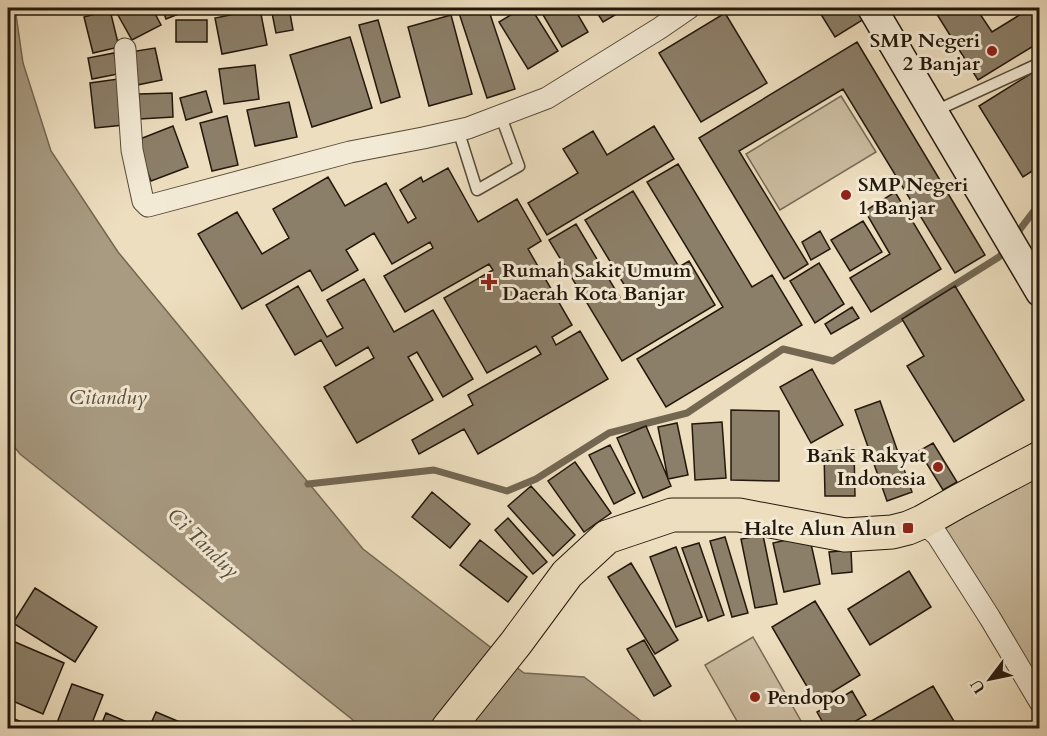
<svg xmlns="http://www.w3.org/2000/svg" width="1047" height="736" font-family="Cardo,serif">
<rect width="100%" height="100%" fill="#eddebf"/>
<filter id="stains"><feTurbulence type="fractalNoise" baseFrequency=".00333" numOctaves="4"/><feColorMatrix values="0 0 0 0 .2 0 0 0 0 .09 0 0 0 0 .02 0 0 0 .5 -.17"/></filter>
<radialGradient id="worn" r=".72"><stop offset=".6" stop-color="#630" stop-opacity="0"/><stop offset="1" stop-color="#630" stop-opacity=".3"/></radialGradient>
<path fill="#cbbca0" stroke="#776a56" stroke-width="1.5" d="M841 96 876 152 780 210 746 154Z
M1039 471V687L945 528Z
M753 637 805 728H741L705 665Z"/>
<path fill="#a89b82" stroke="#736752" stroke-width="1.5" d="M8 8H15L23 63 51 151 118 252 363 549 524 673 584 677 650 728H363L20 454 8 439Z"/>
<g fill="none" stroke-linecap="round" stroke-linejoin="round">
<path stroke="#736752" stroke-width="7" d="M1014 237 1034 211 1040 208
M308 484 434 470 507 491 536 479 609 433 687 413 783 349 833 361 999 257 1006 249"/>
</g>
<path fill="#8c7f69" stroke="#23180b" stroke-width="1.5" d="M114 8H152L161 25 132 40Z
M162 8H185L186 11 166 19Z
M271 8H289L293 30 276 33Z
M475 8H488L515 89 487 98 459 13Z
M522 8H531L558 51 528 69 499 22Z
M539 8H574L588 32 562 47Z
M594 8H627L603 22Z
M817 8H858L864 19 835 37Z
M933 8H976L992 32 1031 8H1040V42L978 80Z
M260 9 267 45 222 54 215 18Z
M110 10 119 47 93 53 84 17Z
M725 13 767 83 701 122 659 53Z
M451 15 472 94 429 106 408 27Z
M176 20H207V42H176Z
M378 20 400 97 381 103 359 25Z
M350 37 372 108 312 127 290 55Z
M857 42 985 255 955 273 843 89 739 151 808 264 784 279 699 138Z
M155 48 162 80 137 85 130 52Z
M114 53 118 74 92 79 88 58Z
M255 65 259 99 224 104 219 69Z
M1035 71 1040 79V166L1023 177 979 106Z
M118 79 124 125 95 128 90 83Z
M206 91 212 112 186 120 180 98Z
M172 93 173 117 140 119 139 94Z
M289 102 297 137 255 146 247 110Z
M227 116 238 165 212 171 200 123Z
M173 126 188 167 151 181 135 141Z
M654 126 674 159 547 235 528 203 578 173 563 149 593 131 607 155Z
M678 164 752 287 772 275 802 325 666 407 637 359 723 307 647 182Z
M448 168 478 222 517 199 541 241 528 249 572 325 552 337 556 345 580 331 608 379 478 454 464 429 419 454 412 440 473 405 468 395 541 354 536 346 487 373 444 298 493 270 489 264 405 312 384 276 433 248 430 242 392 264 374 233 346 250 358 270 322 291 310 270 242 309 198 234 237 212 262 254 289 238 273 209 328 177 345 206 386 183 408 223 416 218 400 190 421 177 423 182Z
M633 191 679 267 689 261 715 305 622 361 549 240 576 224 622 301 631 296 585 220Z
M895 192 941 269 871 312 850 278 890 254 865 211Z
M863 221 882 252 850 271 831 240Z
M820 231 830 249 811 260 802 242Z
M819 263 844 304 815 323 790 281Z
M364 279 394 332 433 310 473 379 443 397 417 352 408 357 433 400 357 443 324 387 374 358 368 347 336 366 321 340 295 355 266 305 298 286 327 337 343 328 327 300Z
M955 286 1024 400 954 442 907 366 924 356 902 319Z
M852 307 859 318 831 334 825 324Z
M812 369 843 425 811 443 780 387Z
M880 401 912 492 887 501 855 410Z
M731 410 779 411V481L731 480Z
M722 422 726 478 695 480 692 424Z
M677 423 688 475 668 479 658 427Z
M646 426 671 486 643 498 617 438Z
M933 443 957 482 943 490 919 451Z
M610 445 635 493 614 504 589 455Z
M854 450 855 496H825L824 451Z
M575 462 611 513 584 532 548 481Z
M531 486 575 535 553 556 508 506Z
M432 492 470 524 450 548 412 517Z
M508 518 547 562 533 574 495 530Z
M763 535 777 604 755 608 741 539Z
M809 535 820 584 784 592 773 543Z
M725 537 748 613 732 617 710 541Z
M480 540 527 577 508 602 460 565Z
M699 543 724 615 708 621 682 548Z
M676 547 702 617 676 627 650 557Z
M851 550 852 572 832 574 829 552Z
M631 563 678 640 655 654 608 577Z
M909 571 931 607 870 645 848 609Z
M35 588 97 627 75 662 13 623Z
M815 601 860 675 816 702 772 627Z
M8 639 64 663 43 714 8 699Z
M644 640 671 686 654 696 627 649Z
M72 684 103 695 90 728H55Z
M933 686 958 728H859Z
M852 691 866 715 844 728H826L817 712Z
M156 712 194 728H149Z
M106 713 141 728H100Z
M8 717 31 725 29 728H8Z"/>
<g fill="none" stroke-linecap="round" stroke-linejoin="round">
<defs>
<path id="lane" d="M933 112 1040 63
M456 130 460 136 477 190 519 166 500 114"/>
<path id="street" d="M125 49 132 150 143 201 148 206 350 152 423 138 468 128 547 98 660 28 689 8
M922 522 937 535 990 618 1040 702"/>
<path id="secondary" d="M872 8 1040 292"/>
<path id="highway" d="M448 728 516 643 567 574 607 537 672 515H739L845 535 892 532 908 528 922 522 959 501 1040 458"/>
</defs>
<use href="#lane" stroke="#564a38" stroke-width="13"/>
<use href="#street" stroke="#564a38" stroke-width="23"/>
<use href="#secondary" stroke="#23180b" stroke-width="31"/>
<use href="#highway" stroke="#23180b" stroke-width="35"/>
<use href="#lane" stroke="#f3ead5" stroke-width="10"/>
<use href="#street" stroke="#f3ead5" stroke-width="21"/>
<use href="#secondary" stroke="#f3ead5" stroke-width="28"/>
<use href="#highway" stroke="#eddebf" stroke-width="33"/>
</g>
<g fill="#8f2418" stroke="#f3ead5" stroke-width="2">
<circle cx="992" cy="51" r="6"/>
<circle cx="846" cy="195" r="6"/>
<path d="M486 273h6v6h6v6h-6v6h-6v-6h-6v-6h6z"/>
<circle cx="938" cy="467" r="6"/>
<rect x="902" y="522" width="12" height="12" rx="3"/>
<circle cx="755" cy="697" r="6"/>
</g>
<g text-anchor="middle" dominant-baseline="central" stroke-width="6" stroke-linejoin="round" paint-order="stroke">
<g font-size="20" font-weight="bold" fill="#23180b" stroke="#f3ead5" text-anchor="end">
<text x="980" y="40">SMP Negeri<tspan x="980" dy="23">2 Banjar</tspan></text>
<text x="858" y="184" text-anchor="start">SMP Negeri<tspan x="858" dy="23">1 Banjar</tspan></text>
<text x="502" y="270" text-anchor="start">Rumah Sakit Umum<tspan x="502" dy="23">Daerah Kota Banjar</tspan></text>
<text x="926" y="455">Bank Rakyat<tspan x="926" dy="23">Indonesia</tspan></text>
<text x="896" y="528">Halte Alun Alun</text>
<text x="767" y="697" text-anchor="start">Pendopo</text>
</g>
<g font-size="21" font-style="italic" fill="#584c3b" stroke="#f3ead5">
<text x="108" y="397">Citanduy</text>
<text transform="translate(203 543) rotate(44)">Ci Tanduy</text>
</g>
</g>
<rect width="1047" height="736" fill="none" stroke="#eddebf" stroke-width="30"/>
<rect x="9" y="9" width="1029" height="718" fill="none" stroke="#23180b" stroke-width="3"/>
<rect x="15" y="15" width="1017" height="706" fill="none" stroke="#23180b" stroke-width="1.5"/>
<g transform="translate(990 679) rotate(238)" stroke="#f3ead5" stroke-width="4.5" paint-order="stroke">
<path d="M0-4.5L10 22L0 15L-10 22Z" fill="#23180b"/>
<text y="-9" font-size="16" font-weight="bold" text-anchor="middle" fill="#23180b">U</text>
</g>
<rect width="100%" height="100%" filter="url(#stains)"/>
<rect width="100%" height="100%" fill="url(#worn)"/>
</svg>
